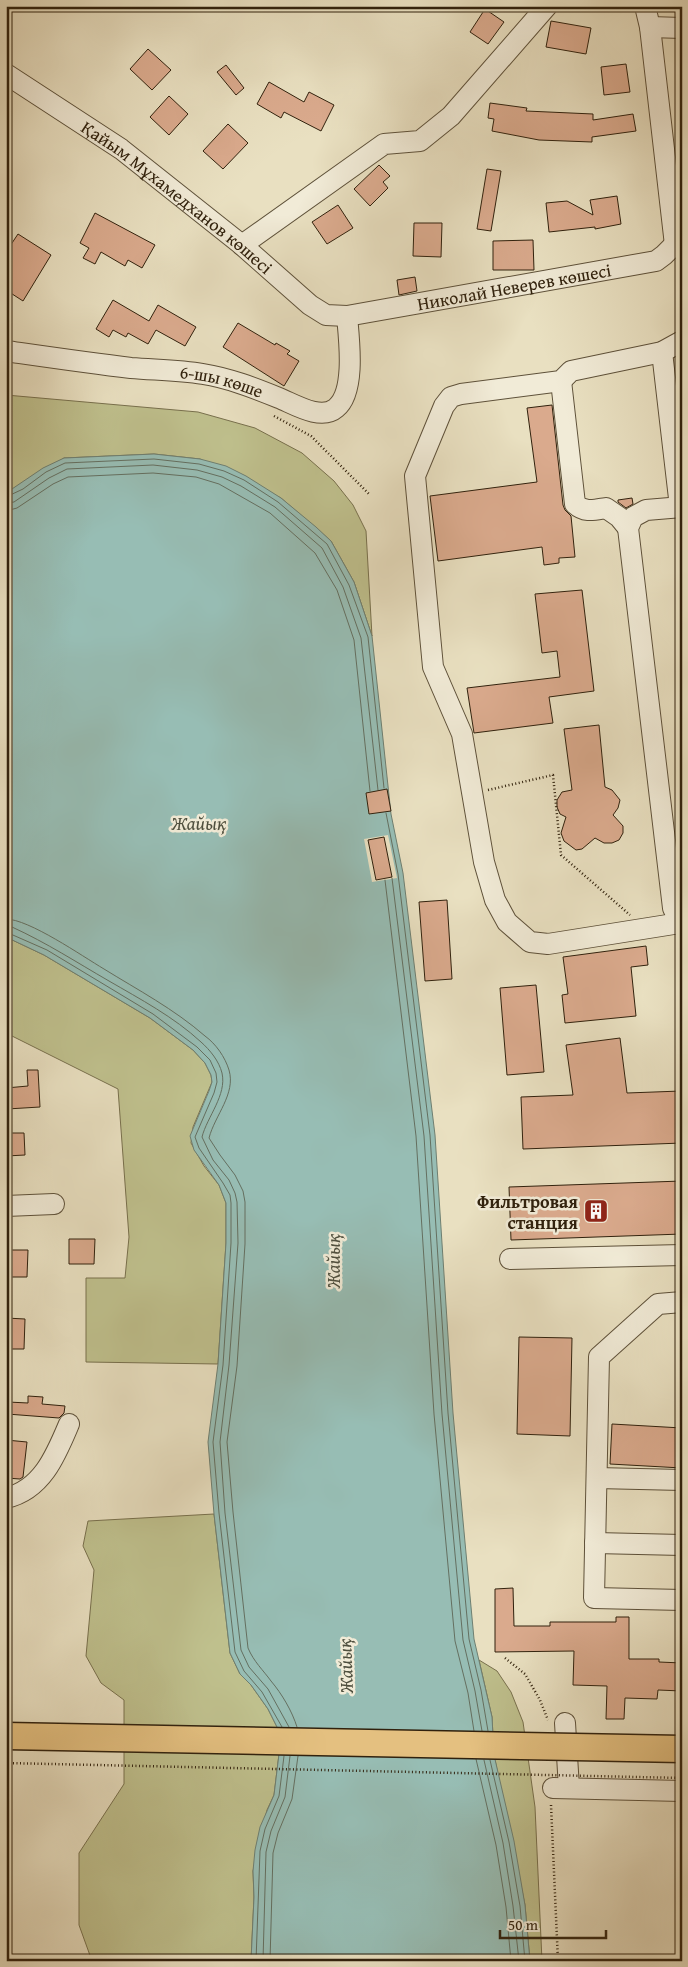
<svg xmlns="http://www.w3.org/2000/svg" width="688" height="1967" font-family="'Gentium Book Plus',serif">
<rect width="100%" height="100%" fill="#e9e0c1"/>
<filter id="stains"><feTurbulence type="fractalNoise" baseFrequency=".004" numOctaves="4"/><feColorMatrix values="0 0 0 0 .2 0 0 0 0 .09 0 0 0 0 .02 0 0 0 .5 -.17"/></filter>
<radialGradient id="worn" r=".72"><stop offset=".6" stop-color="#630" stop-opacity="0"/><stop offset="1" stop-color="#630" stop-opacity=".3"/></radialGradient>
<path fill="#bfc08d" stroke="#78704d" d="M6 395 198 412 255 428 302 453 334 481 353 505 366 531 372 636 354 582 331 541 281 498 200 459 154 454 64 458 6 493Z
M6 937 44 955 150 1018 193 1050 205 1063 211 1075 212 1082 193 1127 191 1143 204 1166 219 1185 226 1203V1243L218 1364 86 1362V1278H125L129 1237 118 1089 6 1033Z
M214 1514 230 1653 240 1674 251 1685 268 1709 279 1731 280 1746 274 1795 267 1810 253 1871 254 1897 251 1961H92L79 1925V1853L124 1784V1700L101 1683 86 1656 94 1570 83 1546 88 1521Z
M479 1660 497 1671 511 1692 523 1722 535 1807 542 1961H530L525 1905 494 1755 492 1717Z"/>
<path fill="#97bdb4" stroke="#6e7f71" d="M154 454 200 459 226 466 246 476 281 498 316 527 331 541 354 582 372 636 391 814 403 873 435 1135 453 1413 474 1639 492 1717 494 1755 514 1841 525 1905 530 1961H251L254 1897 253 1871 255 1850 260 1827 274 1795 280 1746 279 1731 268 1709 251 1685 240 1674 230 1653 214 1514 208 1442 218 1364 226 1243V1203L219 1185 194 1150 190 1136 209 1091 212 1082 211 1075 205 1063 193 1050 150 1018 44 955 6 937V493L43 468 64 458Z"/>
<path fill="#e9e0c1" d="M388 835 397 878 372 882 364 839Z"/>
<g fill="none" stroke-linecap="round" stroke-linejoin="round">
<path stroke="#646f60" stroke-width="1" d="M6 497 23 489 46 472 65 463 154 459 199 464 224 471 244 480 278 502 327 544 349 585 368 637 384 788
M6 503 14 502 49 478 67 469 153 465 197 470 222 477 241 486 275 507 322 548 343 587 361 638 378 790
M6 511 17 508 53 484 68 477 153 473 196 477 219 484 270 513 315 553 337 590 354 640 370 791
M386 813 398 874 430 1135 448 1413 469 1639 481 1690 488 1731
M392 878 424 1136 442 1414 463 1640 475 1691 482 1731
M385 880 416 1136 434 1414 455 1641 468 1693 474 1731
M6 919C29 919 82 956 104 969 138 990 174 1009 205 1036 216 1044 225 1057 229 1070 236 1094 215 1115 209 1138L220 1155 235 1175 243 1191 245 1202V1244L237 1366 227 1442 233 1512 248 1648C254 1662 263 1670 271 1681 282 1694 292 1711 297 1727
M6 926 12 927C47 943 76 962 109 981 140 999 174 1017 201 1042 210 1050 219 1061 222 1073 227 1095 207 1117 202 1137L213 1160 229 1180 235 1193 237 1202 238 1243 229 1365 220 1442 225 1513 241 1650 249 1667 268 1689 289 1727
M6 932 47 950 153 1014 197 1047 210 1060 216 1073 217 1082 214 1093 195 1137 199 1148 223 1183 230 1195 231 1203V1243L223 1365 213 1442 219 1513 235 1652 244 1671 262 1692 282 1727
M476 1759 496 1845 506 1907 511 1961
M484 1760 503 1843 513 1906 519 1961
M490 1760 509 1842 520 1906 525 1961
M256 1961 260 1851 265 1829 279 1796 284 1756
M263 1961 266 1852 271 1831 285 1797 290 1756
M270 1961 273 1853 278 1833 292 1799 298 1756"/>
</g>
<path fill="#daaa8d" stroke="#30210d" d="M485 9 504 22 488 44 470 32Z
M551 21 591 28 586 54 546 47Z
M148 49 171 70 152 90 130 69Z
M626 64 630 92 604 95 601 67Z
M226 65 244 88 236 95 217 72Z
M269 82 304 102 309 92 334 105 321 131 284 112 281 118 257 104Z
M169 96 188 114 169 135 150 117Z
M490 103 527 108 526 111 593 114V120L633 114 636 131 592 137V142L539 140 492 131 494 119 488 118Z
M228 124 248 143 223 169 203 151Z
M379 165 390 176 383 182 388 188 370 206 354 189Z
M487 169 501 171 491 231 477 229Z
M617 196 621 224 595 229V227L549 232 546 203 567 201 593 215 590 200Z
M338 205 353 228 327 244 312 222Z
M95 213 155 245 142 268 128 260 125 266 101 252 95 264 83 258 89 248 80 243Z
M414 223H442L441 257 413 256Z
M18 234 51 255 23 301 6 290V252Z
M533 240 534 270H493V241Z
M415 277 417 291 399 295 397 280Z
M113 300 149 321 158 305 196 327 185 346 156 330 148 344 128 333 126 337 113 330 109 337 96 329Z
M238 323 275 345 276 343 290 351 287 354 299 361 284 386 223 347Z
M552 405 563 505 565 510 571 516 575 557 559 558V563L544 565 542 547 438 561 430 496 537 482 527 408Z
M632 498 633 504 626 508 618 502V500Z
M582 590 594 691 549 697 553 723 474 733 467 688 560 677 557 651 542 653 535 594Z
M599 725 605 787 612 790 620 800 618 808 613 815 623 826V833L619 840 612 843H604L595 838 582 849 576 850 564 841 561 833 566 817 560 814 557 807V800L562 792 572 790 564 729Z
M387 789 391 811 369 814 366 793Z
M384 837 392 877 376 880 368 840Z
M447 900 452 979 425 981 419 902Z
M646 946 648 965 631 967 636 1016 565 1023 562 995 568 994 563 957Z
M536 985 544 1072 507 1075 500 988Z
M620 1038 627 1093 681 1091 682 1143 523 1149 521 1097 573 1095 566 1045Z
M27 1070H38L40 1107 7 1109 6 1088 28 1086Z
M6 1133H24L25 1155 6 1156Z
M682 1181V1234L511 1240 509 1187Z
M69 1239H95L94 1264H69Z
M6 1250H28L27 1277H6Z
M6 1318 25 1319 24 1349H6Z
M519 1337 572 1338 570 1436 517 1434Z
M28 1396 43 1397 42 1404 65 1406 64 1413 59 1418 7 1414 8 1402 28 1403Z
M612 1424 682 1428V1468L610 1464Z
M6 1440 27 1442 23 1477 20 1479 6 1478Z
M513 1588 514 1626H550V1622H616V1617H629V1659H659V1662L682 1663V1691L658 1690 657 1699 625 1698 624 1719H606L607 1686 573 1685 574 1651 495 1652V1589Z"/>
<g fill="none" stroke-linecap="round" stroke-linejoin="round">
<defs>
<g id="minor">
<path d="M645 6 650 27 675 245"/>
<path d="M650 27 682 28"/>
<path id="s1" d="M6 74 121 149 242 245 310 305 326 315 347 316 656 261 664 255 682 237"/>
<path d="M242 245 384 144 420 141 451 116 547 6"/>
<path d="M682 341 662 352 571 371 561 381 461 394 451 397 444 406 415 476 433 667 462 734 484 862 495 900 507 922 530 942 548 944 680 923 682 925"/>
<path id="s2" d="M6 351C48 357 89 363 131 368 155 370 179 370 203 374 229 378 254 388 279 398 294 404 321 421 336 408 356 392 349 339 347 316"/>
<path d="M662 352 680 507"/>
<path d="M561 381 575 504C585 513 594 510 606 508L619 517 628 528"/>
<path d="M682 507 646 510 633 517 628 528 673 908 680 923 682 922"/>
<path d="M6 1206 54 1204"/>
<path d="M510 1259 682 1255"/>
<path d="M682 1302 658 1304 599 1357 594 1598 682 1600"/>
<path d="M597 1478 682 1480"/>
<path d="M6 1498C42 1490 56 1455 69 1424"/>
<path d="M595 1543 682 1545"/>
<path d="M565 1723 569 1788"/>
<path d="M553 1788 682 1791"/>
</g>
</defs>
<use href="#minor" stroke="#5e513a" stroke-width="22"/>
<path stroke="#30210d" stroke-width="2.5" stroke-dasharray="1 2.5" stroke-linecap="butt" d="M274 416 311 436 370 495
M488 790 553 775 561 855 630 915
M505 1658 525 1674 540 1700 548 1720
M551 1805 558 1961"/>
<use href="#minor" stroke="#f1ebd7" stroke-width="20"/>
<defs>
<path id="major-bridge" d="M6 1736 682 1749"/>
</defs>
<use href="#major-bridge" stroke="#30210d" stroke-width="29" stroke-linecap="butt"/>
<path stroke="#30210d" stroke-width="2.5" stroke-dasharray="1 2.5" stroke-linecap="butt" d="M6 1763 682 1778"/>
<use href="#major-bridge" stroke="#e4c080" stroke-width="26"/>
</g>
<defs>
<symbol id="building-square" viewBox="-11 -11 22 22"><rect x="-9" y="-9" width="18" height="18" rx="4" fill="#8f2418" stroke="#f1ebd7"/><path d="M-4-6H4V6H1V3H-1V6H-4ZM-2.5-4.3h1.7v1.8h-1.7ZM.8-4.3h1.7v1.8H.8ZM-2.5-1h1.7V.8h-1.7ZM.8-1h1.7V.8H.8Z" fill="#fff"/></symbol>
</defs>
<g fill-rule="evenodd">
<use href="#building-square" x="582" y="1197" width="28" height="28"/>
</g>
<g text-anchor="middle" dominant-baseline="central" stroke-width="5" stroke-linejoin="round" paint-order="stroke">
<g font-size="18" fill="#30210d" stroke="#f1ebd7">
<text stroke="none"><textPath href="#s1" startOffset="211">Қайым Мұхамедханов көшесi</textPath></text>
<text stroke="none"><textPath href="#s1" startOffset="592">Николай Неверев көшесі</textPath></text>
<text stroke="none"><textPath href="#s2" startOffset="218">6-шы көше</textPath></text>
</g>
<g font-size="18" font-weight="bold" fill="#30210d" stroke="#f1ebd7" text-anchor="end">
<text x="578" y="1201">Фильтровая<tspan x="578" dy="21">станция</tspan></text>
</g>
<g font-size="19" font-style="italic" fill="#4f503f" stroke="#f1ebd7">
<text x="199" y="823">Жайық</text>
<text transform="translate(333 1261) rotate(-90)">Жайық</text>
<text transform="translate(345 1666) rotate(-92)">Жайық</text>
</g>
</g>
<rect width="688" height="1967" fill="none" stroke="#e9e0c1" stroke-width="25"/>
<rect x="8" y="8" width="673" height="1952" fill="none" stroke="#30210d" stroke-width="2.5"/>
<rect x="12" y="12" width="663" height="1942" fill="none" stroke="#30210d"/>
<path d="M500 1930v8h106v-8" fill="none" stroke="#30210d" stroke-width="2.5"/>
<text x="508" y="1930" font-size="15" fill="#30210d" stroke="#f1ebd7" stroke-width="4" paint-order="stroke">50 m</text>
<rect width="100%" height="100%" filter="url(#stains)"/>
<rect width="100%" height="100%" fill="url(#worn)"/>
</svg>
